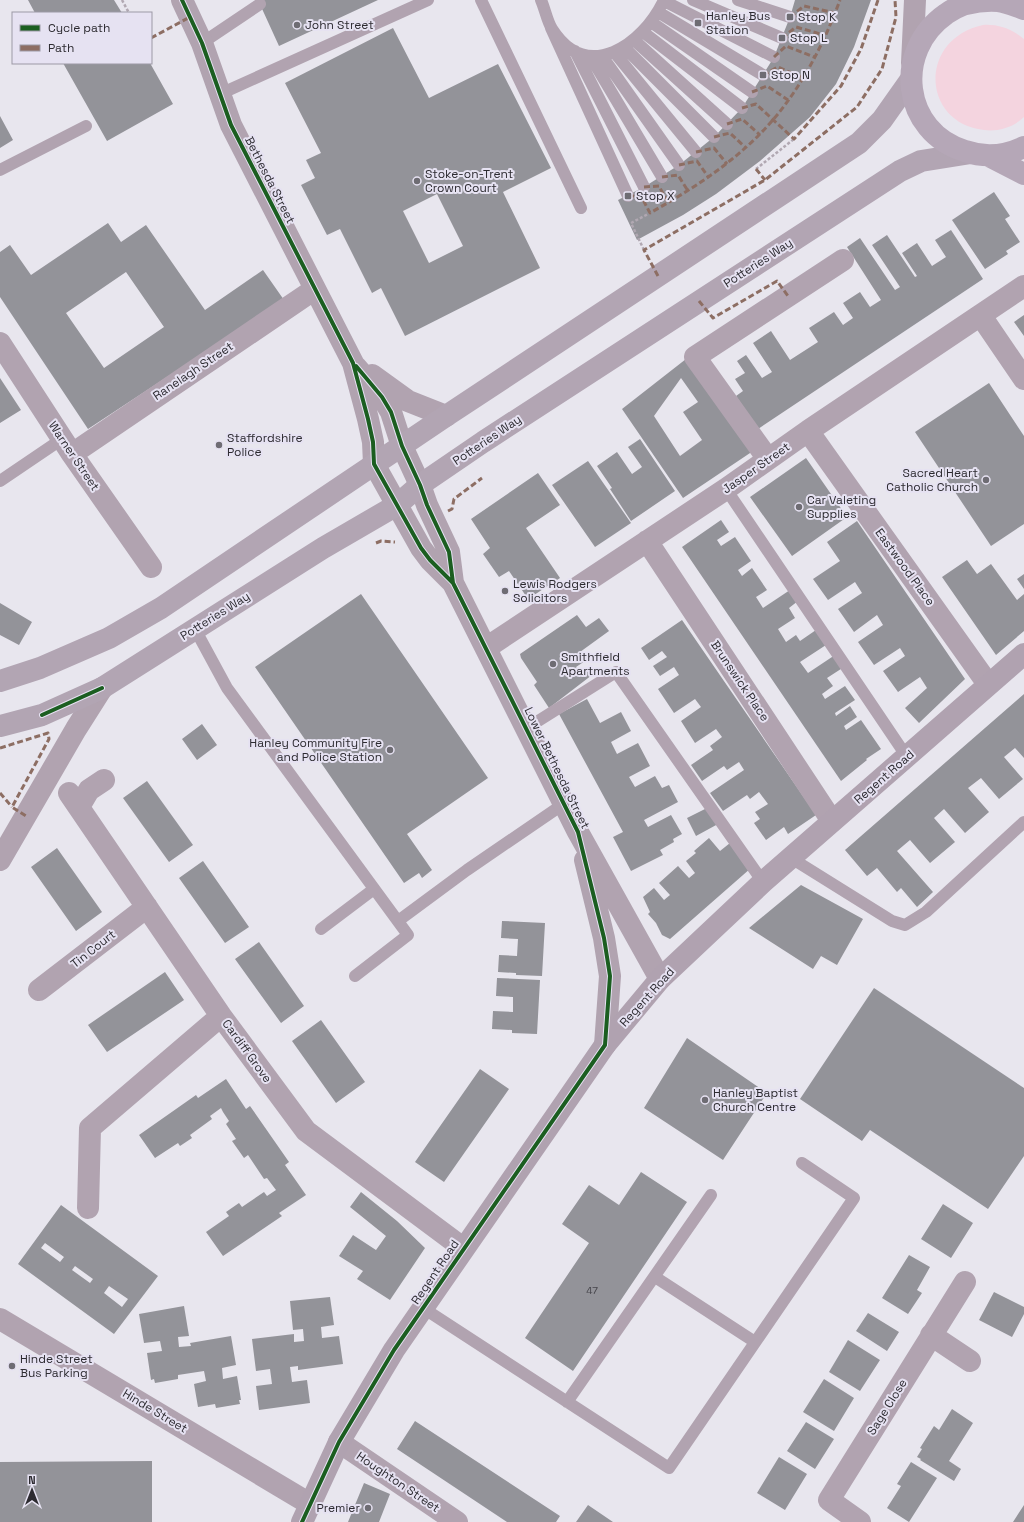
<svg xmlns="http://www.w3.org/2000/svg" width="1024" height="1522" font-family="'Space Grotesk',sans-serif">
<rect width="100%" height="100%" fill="#e8e6ee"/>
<path fill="#f4d4df" d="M983 25C998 24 1012 29 1024 39V117C1014 127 998 132 984 130 921 123 918 39 983 25Z"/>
<path fill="#939399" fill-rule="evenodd" d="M28 0H114L122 13H35Z
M258 0H378L279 46Z
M795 0H871L854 47 836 84 810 117 760 161 716 194 683 215 637 240 618 200 644 187 679 165 714 137 742 108 774 57 790 17Z
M393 28 429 98 498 64 551 168 503 192 540 268 405 336 381 288 372 293 340 229 327 235 301 185 315 178 306 160 321 153 285 83ZM437 194 463 246 429 263 403 211Z
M63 63H150L173 104 107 141Z
M0 116 13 140 0 148Z
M994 192 1010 216 1005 219 1020 242 1006 251 1008 254 985 269 952 220Z
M108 223 121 242 146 225 205 310 263 270 284 300 88 429 0 297V252L10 245 31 275ZM126 272 164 327 104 368 66 313Z
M951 230 983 279 758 429 736 396 743 391 735 379 745 373 737 361 746 355 762 378 772 372 753 343 771 331 790 360 818 342 809 328 834 312 843 325 853 318 843 303 860 292 870 307 881 300 847 247 860 238 895 290 900 287 872 245 887 235 915 277 917 276 902 253 917 243 932 266 946 257 935 240Z
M1024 315V336L1014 322Z
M686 359 756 449 683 498 622 409ZM681 378 698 402 683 412 702 440 680 456 654 416Z
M0 378 21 410 0 423Z
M989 383 1024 436V524L991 546 915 432Z
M640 439 675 491 631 521 610 489 612 488 597 466 617 452 632 474 642 467 628 447Z
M806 458 847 517 792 556 750 497Z
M588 461 631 523 595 547 552 485Z
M538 473 560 505 526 528 560 578 528 599 509 571 499 577 483 554 490 548 471 519Z
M721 520 729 532 717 540 721 546 735 537 751 561 738 570 742 576 752 568 767 590 756 597 763 608 790 590 798 601 789 608 795 618 778 629 786 642 796 635 800 641 816 630 826 645 800 662 808 673 835 655 844 667 827 678 833 686 822 694 825 699 845 686 855 700 835 713 836 716 850 706 857 717 844 726 846 730 861 720 881 749 866 759 867 760 841 781 682 547Z
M857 521 965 679 919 723 905 708 927 688 920 677 898 692 883 671 905 656 900 648 874 665 858 642 883 625 877 615 854 632 838 609 862 593 855 582 828 600 813 579 840 561 827 542Z
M967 560 977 574 991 564 1017 600 1024 594V631L996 655 942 577Z
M1024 574V589L1017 579Z
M361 594 488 778 407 834 432 870 422 878 419 873 404 883 255 667Z
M0 603 32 622 19 645 0 635Z
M577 615 586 627 599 618 609 631 580 652 585 661 576 667 580 675 588 670 592 675 549 708 534 685 537 682 521 658 520 654Z
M682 620 816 815 788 834 784 827 766 840 754 823 760 819 755 812 768 804 759 792 750 799 747 795 723 811 710 793 744 770 739 762 727 770 724 766 702 781 691 765 713 750 710 746 722 737 716 729 695 743 681 721 701 707 695 699 674 713 658 689 679 675 674 667 660 676 653 666 667 657 662 651 649 660 641 648Z
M1024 694V758L1015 748 1004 757 1023 779 999 799 981 778 968 788 989 812 965 833 944 809 934 818 955 842 930 863 910 840 897 851 933 892 917 907 901 888 897 892 877 868 867 876 845 850Z
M587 699 600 723 621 712 631 731 611 742 617 754 638 743 650 766 629 777 635 787 655 776 662 788 669 785 678 802 644 820 648 827 671 815 682 834 673 839 674 842 660 850 663 855 631 871 613 837 623 832 559 714Z
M202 724 217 745 197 760 182 739Z
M147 781 193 845 169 862 123 798Z
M709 807 718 824 696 836 687 818Z
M709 838 720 851 730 843 751 868 670 939 662 935 656 923 648 914 650 912 643 897 654 888 664 900 670 895 659 883 678 866 689 878 695 873 686 861 696 853 694 851Z
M57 848 102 912 76 931 31 867Z
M203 861 249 927 225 943 179 878Z
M801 885 863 919 837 965 821 956 813 969 749 928Z
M502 921 545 923 542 976 516 975V973L498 972 499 955 517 956 518 939 501 938Z
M259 942 304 1006 281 1023 235 959Z
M165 972 184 1000 107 1052 88 1025Z
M497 978 540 980 537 1034 512 1033V1030L492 1029 493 1011 513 1012V997L496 996Z
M874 988 1024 1088V1156L988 1209 870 1130 862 1141 800 1099Z
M321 1020 365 1082 336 1103 292 1041Z
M687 1038 767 1093 723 1160 644 1108Z
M480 1069 509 1089 444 1182 415 1162Z
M226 1079 246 1109 250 1106 289 1162 285 1165 306 1195 279 1213 282 1216 223 1256 206 1232 229 1216 226 1212 239 1203 242 1207 264 1192 267 1196 276 1190 267 1178 264 1179 248 1155 244 1158 232 1141 236 1139 226 1124 229 1121 223 1112 221 1108 210 1116 212 1119 190 1135 192 1138 180 1146 178 1143 155 1158 139 1135 196 1095 198 1098Z
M641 1172 687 1202 573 1371 525 1338 589 1243 562 1224 589 1185 619 1205Z
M361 1192 397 1221 425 1248 390 1300 357 1279 363 1271 339 1256 353 1235 376 1250 386 1236 350 1207Z
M943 1204 973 1223 951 1258 921 1239Z
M61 1205 158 1276 114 1334 18 1264ZM45 1243 64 1257 60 1262 41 1248ZM75 1266 93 1279 90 1283 72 1270ZM109 1286 128 1299 122 1307 104 1293Z
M909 1255 930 1267 917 1290 922 1293 908 1314 882 1298Z
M994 1292 1024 1307V1314L1012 1337 979 1320Z
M330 1297 334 1325 321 1327 322 1338 339 1336 343 1364 298 1370V1366L290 1367 292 1382 307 1380 310 1403 259 1410 256 1386 272 1384 270 1369 256 1371 252 1339 294 1334V1342L304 1341 303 1329 293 1330 290 1301Z
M184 1306 189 1336 178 1337 179 1347 191 1346 190 1343 231 1336 236 1365 222 1368 223 1379 237 1376 241 1400H239L240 1404 216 1408 215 1404 198 1407 194 1384 206 1381 204 1371 178 1375V1379L155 1383 154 1379 151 1380 147 1353 162 1351 160 1341 144 1343 139 1314Z
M868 1313 899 1332 887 1351 856 1331Z
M848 1340 880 1360 860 1391 829 1372Z
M824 1379 854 1398 834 1431 803 1412Z
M952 1409 973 1423 949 1461 961 1469 954 1481 920 1460 921 1459 917 1457 922 1449 920 1448 934 1426 939 1430Z
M415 1421 560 1516 556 1522H507L397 1449Z
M806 1422 834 1439 815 1469 787 1451Z
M779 1457 807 1474 785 1510 757 1493Z
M152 1461V1522H0V1462Z
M911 1462 937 1478 909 1522 887 1508 901 1486 897 1484Z
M364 1483 390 1494 379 1522H348Z
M588 1505 613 1522H576Z
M1024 1505V1522H1013Z"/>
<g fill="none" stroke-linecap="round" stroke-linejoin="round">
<path stroke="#b1a8b2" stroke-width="2.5" stroke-dasharray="3 2" stroke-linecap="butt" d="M122 0 129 13
M756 169 794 139
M644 250 631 223 650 213"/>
<path stroke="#b1a3b0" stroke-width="12" d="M481 0 581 208
M541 0C545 9 547 21 552 29 587 84 643 45 664 0
M693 0 782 38
M738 0 790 17
M664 1 774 57
M658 12 763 75
M651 22 752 92
M551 28 628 196
M643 32 742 108
M634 40 727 124
M202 43 260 4
M624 47 714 137
M575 51 644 187
M614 52 696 152
M590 56 662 177
M602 56 679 165
M220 94 428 0
M0 170 86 126
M0 481 62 439
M726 489 907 757
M195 629 227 688 408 935 355 976
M527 728 616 672 763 882
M791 858 892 921 905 925 926 912 1024 822
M398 921 467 870 565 803
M321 929 374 889
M655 1277 755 1342
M423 1308 669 1468 854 1198 802 1163
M567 1402 711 1195"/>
<path stroke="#b1a3b0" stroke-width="22" d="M182 0 202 43 231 125 353 363 368 419 373 442 374 464 421 548 430 560 453 583 578 832 660 979
M912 63 915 0
M981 316 1024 379
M0 343 72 454 151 567
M356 367 382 397 391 412 402 446 420 485 427 505 449 552 453 583
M372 375 408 401 446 416
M808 431 988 684
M72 454 315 289
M768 459 695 357 843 260
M647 541 832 821
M486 648 726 489 808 431 1024 286
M69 793 221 1016 306 1131 463 1248
M79 807 89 790 104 780
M0 860 76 729 102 688
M585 860 604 938 610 976 605 1045
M39 990 147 907
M88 1208 90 1128 221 1016
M0 1319 310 1504
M931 1335 970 1361
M339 1442 457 1522
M860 1522 829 1500 965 1282"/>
<path stroke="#b0a2b0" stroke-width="22" d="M302 1522 339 1442 394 1350 605 1045 660 979 763 882 1024 654"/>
<path stroke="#b2a5b3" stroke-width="22" d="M0 681 40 668 109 638 161 608 446 416 859 143 882 120 911 79
M0 726 42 715 102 688 323 548 397 505 420 485 483 442 900 171 921 161 971 153"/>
<path stroke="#b5a7b7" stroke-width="22" d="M1024 9C1015 6 1007 2 998 1 980 0 961 3 946 14 893 51 902 132 965 151 985 158 1005 156 1024 147
M987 155 1024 174"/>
<path stroke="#8d6e63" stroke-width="3" stroke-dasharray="6 3" stroke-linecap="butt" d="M790 17 804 6 835 13
M151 38 190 17
M782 38 796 27 824 35
M774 57 786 46 814 57
M763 75 778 67 803 78
M752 92 767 86 788 100
M742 108 756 104 794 139 841 86 861 49 878 0
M727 124 742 119 760 135
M714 137 730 133 746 148
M696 152 714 148 727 164
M679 165 697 161 709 178
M756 169 765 180
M662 177 678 175 688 191
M644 187 659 186 668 203
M628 196H641L650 213C689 191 727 167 759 135 796 98 822 49 840 0
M658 276 644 250 765 180 857 107 882 69 896 17 895 0
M699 301 713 318 777 281 788 296
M448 511 452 509 454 499 482 478
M376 543 381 541 395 542
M0 748 48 733 49 739 12 807 26 816
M0 793 12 807"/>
<defs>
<path id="cycleway" d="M182 0 202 43 231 125 353 363 368 419 373 442 374 464 421 548 430 560 453 583 578 832 604 938 610 976 605 1045 394 1350 339 1442 302 1522
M356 366 382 397 391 412 402 446 420 485 427 505 449 552 453 583
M42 715 102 688"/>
</defs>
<use href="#cycleway" stroke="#e6e2f2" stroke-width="6"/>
<use href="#cycleway" stroke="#1b5e20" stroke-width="4"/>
</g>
<g fill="#6e6c73" stroke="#e6e2f2" stroke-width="1.5">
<rect x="786" y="13" width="8" height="8" rx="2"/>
<rect x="694" y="19" width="8" height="8" rx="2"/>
<circle cx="297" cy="25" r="4"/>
<rect x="778" y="34" width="8" height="8" rx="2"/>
<rect x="759" y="71" width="8" height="8" rx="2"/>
<circle cx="417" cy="181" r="4"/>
<rect x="624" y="192" width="8" height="8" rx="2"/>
<circle cx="219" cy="445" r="4"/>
<circle cx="986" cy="480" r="4"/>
<circle cx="799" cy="507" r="4"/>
<circle cx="505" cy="591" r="4"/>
<circle cx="553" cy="664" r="4"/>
<circle cx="390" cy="750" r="4"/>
<circle cx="705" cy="1100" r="4"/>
<circle cx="12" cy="1366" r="4"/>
<circle cx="368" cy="1508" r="4"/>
</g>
<g text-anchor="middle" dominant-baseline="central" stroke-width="4" stroke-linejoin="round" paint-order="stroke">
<g font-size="10" fill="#46454b">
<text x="592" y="1290">47</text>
</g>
<g font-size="12" fill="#2d2b31" stroke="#e6e2f2" text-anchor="start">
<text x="706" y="16">Hanley Bus<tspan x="706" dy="14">Station</tspan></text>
<text x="798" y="17">Stop K</text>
<text x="305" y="25">John Street</text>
<text x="790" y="38">Stop L</text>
<text x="771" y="75">Stop N</text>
<text x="425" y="174">Stoke-on-Trent<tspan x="425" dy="14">Crown Court</tspan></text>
<text x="636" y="196">Stop X</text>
<text x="227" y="438">Staffordshire<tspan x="227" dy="14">Police</tspan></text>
<text x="978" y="473" text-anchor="end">Sacred Heart<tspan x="978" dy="14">Catholic Church</tspan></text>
<text x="807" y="500">Car Valeting<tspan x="807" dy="14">Supplies</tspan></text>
<text x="513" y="584">Lewis Rodgers<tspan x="513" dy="14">Solicitors</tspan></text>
<text x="561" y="657">Smithfield<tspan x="561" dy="14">Apartments</tspan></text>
<text x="382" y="743" text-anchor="end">Hanley Community Fire<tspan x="382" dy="14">and Police Station</tspan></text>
<text x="713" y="1093">Hanley Baptist<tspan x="713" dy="14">Church Centre</tspan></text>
<text x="20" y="1359">Hinde Street<tspan x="20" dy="14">Bus Parking</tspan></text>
<text x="360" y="1508" text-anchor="end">Premier</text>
</g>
<g font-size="12" fill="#2d2b31" stroke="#e6e2f2">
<text transform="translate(270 180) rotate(63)">Bethesda Street</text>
<text transform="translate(758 263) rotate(-33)">Potteries Way</text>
<text transform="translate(193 371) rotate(-34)">Ranelagh Street</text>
<text transform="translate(487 440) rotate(-34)">Potteries Way</text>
<text transform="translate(74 456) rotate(56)">Warner Street</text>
<text transform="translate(756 468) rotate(-35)">Jasper Street</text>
<text transform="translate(905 567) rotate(54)">Eastwood Place</text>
<text transform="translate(215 616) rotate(-32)">Potteries Way</text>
<text transform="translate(740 681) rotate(56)">Brunswick Place</text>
<text transform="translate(557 768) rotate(64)">Lower Bethesda Street</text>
<text transform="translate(884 777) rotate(-41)">Regent Road</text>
<text transform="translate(93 949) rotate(-38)">Tin Court</text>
<text transform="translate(647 997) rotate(-48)">Regent Road</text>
<text transform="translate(247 1051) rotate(54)">Cardiff Grove</text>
<text transform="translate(435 1272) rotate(-56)">Regent Road</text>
<text transform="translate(887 1407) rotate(-58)">Sage Close</text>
<text transform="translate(155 1411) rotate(31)">Hinde Street</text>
<text transform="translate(398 1482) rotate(34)">Houghton Street</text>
</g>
</g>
<rect x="12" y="12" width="140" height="52" fill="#e6e2f2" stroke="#9c99a5"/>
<rect x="20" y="25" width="20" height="6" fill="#1b5e20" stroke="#9c99a5"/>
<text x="48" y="32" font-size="12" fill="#2d2b31">Cycle path</text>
<rect x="20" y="45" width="20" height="6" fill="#8d6e63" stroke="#9c99a5"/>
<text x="48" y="52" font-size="12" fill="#2d2b31">Path</text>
<g transform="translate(32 1490)" stroke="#e6e2f2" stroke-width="3" paint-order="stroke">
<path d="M0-3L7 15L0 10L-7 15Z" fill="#2d2b31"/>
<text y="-6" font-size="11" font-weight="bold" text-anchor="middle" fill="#2d2b31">N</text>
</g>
</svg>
